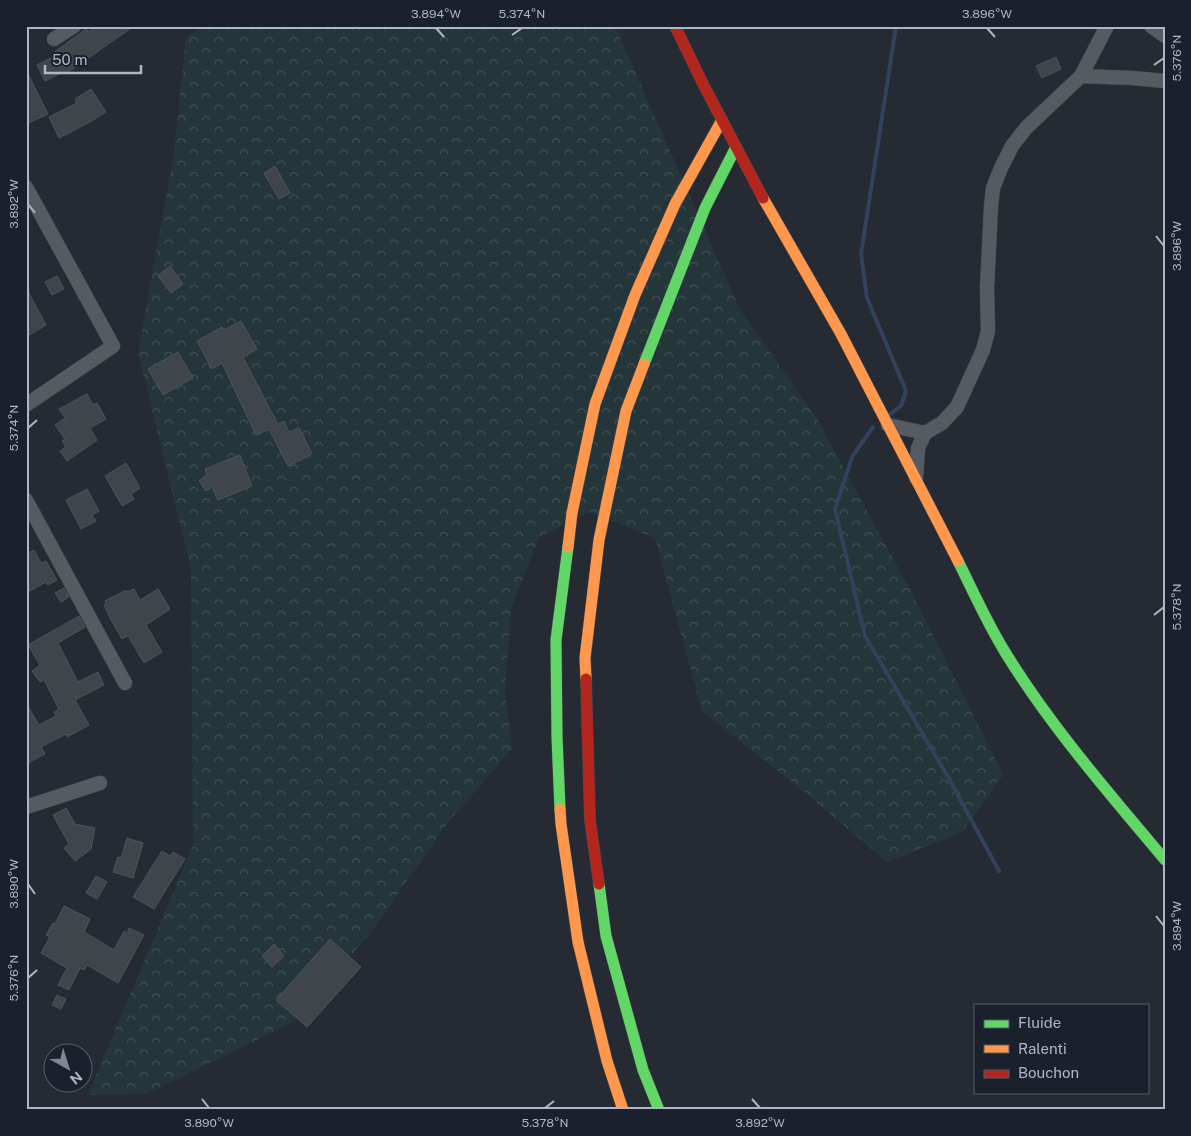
<svg xmlns="http://www.w3.org/2000/svg" width="1191" height="1136" font-family="'Public Sans',sans-serif">
<defs>
<pattern id="forest-crowns" width="20" height="18" patternUnits="userSpaceOnUse" patternTransform="scale(1.25)"><rect width="20" height="18" fill="#24363a"/><path d="M2 6a3 3 0 1 1 6 0M12 15a3 3 0 1 1 6 0" fill="none" stroke="#415155"/></pattern>
</defs>
<rect width="100%" height="100%" fill="#262b33"/>
<path fill="url(#forest-crowns)" d="M207 26H615L740 310 818 420 915 599 1003 775 962 832 887 862 808 795 702 711 655 538 589 512 539 537 511 609 505 692 512 749 450 820 369 935 291 1023 146 1094 88 1095 193 845 191 568 138 353 174 153 186 37Z"/>
<g fill="none" stroke-linecap="round" stroke-linejoin="round">
<path stroke="#33425c" stroke-width="4" d="M889 415 901 406 906 391 867 298 861 254 896 26
M873 427 852 457 835 509 865 636 948 777 999 871"/>
</g>
<path fill="#40454c" stroke="#4e535b" d="M97 26H134L67 73 65 71 45 81 37 65 55 56 53 53 86 29 88 32Z
M1056 57 1061 69 1042 78 1036 66Z
M26 70 48 114 26 124Z
M91 89 106 112 88 123 59 138 49 117 77 103 75 99Z
M275 166 290 193 279 199 264 173Z
M170 266 183 284 171 293 158 276Z
M57 276 64 289 52 295 45 282Z
M26 288 46 325 26 337Z
M241 321 257 349 243 357 266 402 278 424 284 421 289 432 299 428 312 454 288 466 269 429 256 435 222 363 212 369 197 341 222 327 224 330Z
M178 352 193 378 163 395 148 369Z
M87 394 93 405 97 403 106 419 90 428 97 440 67 461 60 451 66 447 62 441 65 439 55 425 65 418 59 409Z
M240 455 252 486 218 500 212 487 206 491 199 481 207 475 205 469Z
M126 463 140 488 131 494 134 499 122 506 105 476Z
M87 489 99 511 92 515 96 521 81 529 66 500Z
M34 550 41 563 46 561 57 580 48 585 46 582 26 593V554Z
M64 588 69 597 61 602 55 593Z
M134 589 140 600 158 589 170 609 146 625 162 652 144 663 128 636 122 639 110 618 104 605 106 604 105 601 126 590 127 592Z
M79 616 85 627 58 643 78 682 98 672 104 685 75 700 89 725 67 737 66 734 41 747 45 754 26 764V703L39 725 56 716 54 712 59 709 44 680 40 682 32 671 40 665 28 645Z
M66 808 75 824 95 828 91 849 75 861 64 848 69 844 53 815Z
M127 838 143 843 133 878 113 872 118 857 121 858Z
M162 851 170 856 173 852 185 859 154 909 133 897Z
M96 876 107 882 97 899 86 893Z
M64 906 90 919 84 932 114 950 124 931 127 933 129 928 144 935 118 983 87 965 84 970 80 968 69 990 58 985 67 968 41 953 50 937 46 935 53 923 55 924Z
M330 939 361 967 307 1027 276 1000Z
M274 944 284 956 272 967 262 956Z
M57 995 66 999 61 1009 52 1005Z"/>
<g fill="none" stroke-linecap="round" stroke-linejoin="round">
<defs>
<path id="street" d="M1151 26 1165 36
M54 39 74 26
M1081 76 1132 78 1165 81
M26 187 113 346 26 405
M888 425 925 433 942 423 957 407 983 350 988 331 987 288 991 207 993 188 1001 168 1012 146 1026 128 1081 76 1107 26
M916 478 918 448 925 433
M26 500 125 683
M26 807 100 783"/>
<path id="fast" d="M644 364 705 208 736 147
M958 561C973 591 987 623 1005 652 1051 727 1109 793 1165 860
M560 809 557 737 556 640 568 547
M599 884 606 936 643 1070 659 1110"/>
<path id="slow" d="M763 198 841 334 958 561
M568 547 572 513 595 404 635 295 675 204 722 120
M586 679 585 658 599 540 626 411 644 364
M560 809 561 824 578 942 607 1061 623 1110"/>
<path id="jam" d="M675 26 703 84 763 198
M586 679 590 820 599 884"/>
</defs>
<use href="#street" stroke="#44474e" stroke-width="15"/>
<use href="#fast" stroke="#44474e" stroke-width="12"/>
<use href="#slow" stroke="#44474e" stroke-width="12"/>
<use href="#jam" stroke="#44474e" stroke-width="12"/>
<use href="#street" stroke="#565a61" stroke-width="14"/>
<use href="#fast" stroke="#63d668" stroke-width="11"/>
<use href="#slow" stroke="#ff974d" stroke-width="11"/>
<use href="#jam" stroke="#b3261e" stroke-width="11"/>
</g>
<path fill="none" stroke="#afb6c5" stroke-width="2" d="M436 28 444 37M987 28 995 37M512 35 522 28M1154 65 1164 58M28 204 35 213M1156 236 1164 246M28 428 37 420M1154 615 1164 607M28 884 35 894M1156 916 1164 926M28 978 37 970M202 1099 209 1108M752 1099 760 1108M545 1108 554 1101"/>
<rect width="1191" height="1136" fill="none" stroke="#1a212d" stroke-width="55"/>
<rect x="974" y="1004" width="175" height="90" fill="#1a212d" stroke="#565d6a"/>
<rect x="984" y="1020" width="25" height="8" fill="#63d668" stroke="#565d6a"/>
<text x="1018" y="1028" font-size="15" fill="#afb6c5">Fluide</text>
<rect x="984" y="1045" width="25" height="8" fill="#ff974d" stroke="#565d6a"/>
<text x="1018" y="1054" font-size="15" fill="#afb6c5">Ralenti</text>
<rect x="984" y="1070" width="25" height="8" fill="#b3261e" stroke="#565d6a"/>
<text x="1018" y="1078" font-size="15" fill="#afb6c5">Bouchon</text>
<g transform="translate(68 1068) rotate(141)"><circle r="24" fill="#1a212d" stroke="#565d6a"/>
<path d="M0-4L9 19L0 12L-9 19Z" fill="#7f8592"/>
<text y="-8" font-size="14" font-weight="bold" text-anchor="middle" fill="#afb6c5">N</text>
</g>
<path d="M45 65v8h96v-8" fill="none" stroke="#afb6c5" stroke-width="2.5"/>
<text x="52" y="65" font-size="15" fill="#afb6c5" stroke="#1a212d" stroke-width="4" paint-order="stroke">50 m</text>
<rect x="28" y="28" width="1136" height="1080" fill="none" stroke="#afb6c5" stroke-width="2"/>
<g font-size="12" text-anchor="middle" fill="#afb6c5">
<text x="436" y="18">3.894°W</text>
<text x="522" y="18">5.374°N</text>
<text x="987" y="18">3.896°W</text>
<text transform="translate(1177 58) rotate(-90)" y="4">5.376°N</text>
<text transform="translate(14 204) rotate(-90)" y="4">3.892°W</text>
<text transform="translate(1177 246) rotate(-90)" y="4">3.896°W</text>
<text transform="translate(14 428) rotate(-90)" y="4">5.374°N</text>
<text transform="translate(1177 607) rotate(-90)" y="4">5.378°N</text>
<text transform="translate(14 884) rotate(-90)" y="4">3.890°W</text>
<text transform="translate(1177 926) rotate(-90)" y="4">3.894°W</text>
<text transform="translate(14 978) rotate(-90)" y="4">5.376°N</text>
<text x="209" y="1127">3.890°W</text>
<text x="545" y="1127">5.378°N</text>
<text x="760" y="1127">3.892°W</text>
</g>
</svg>
